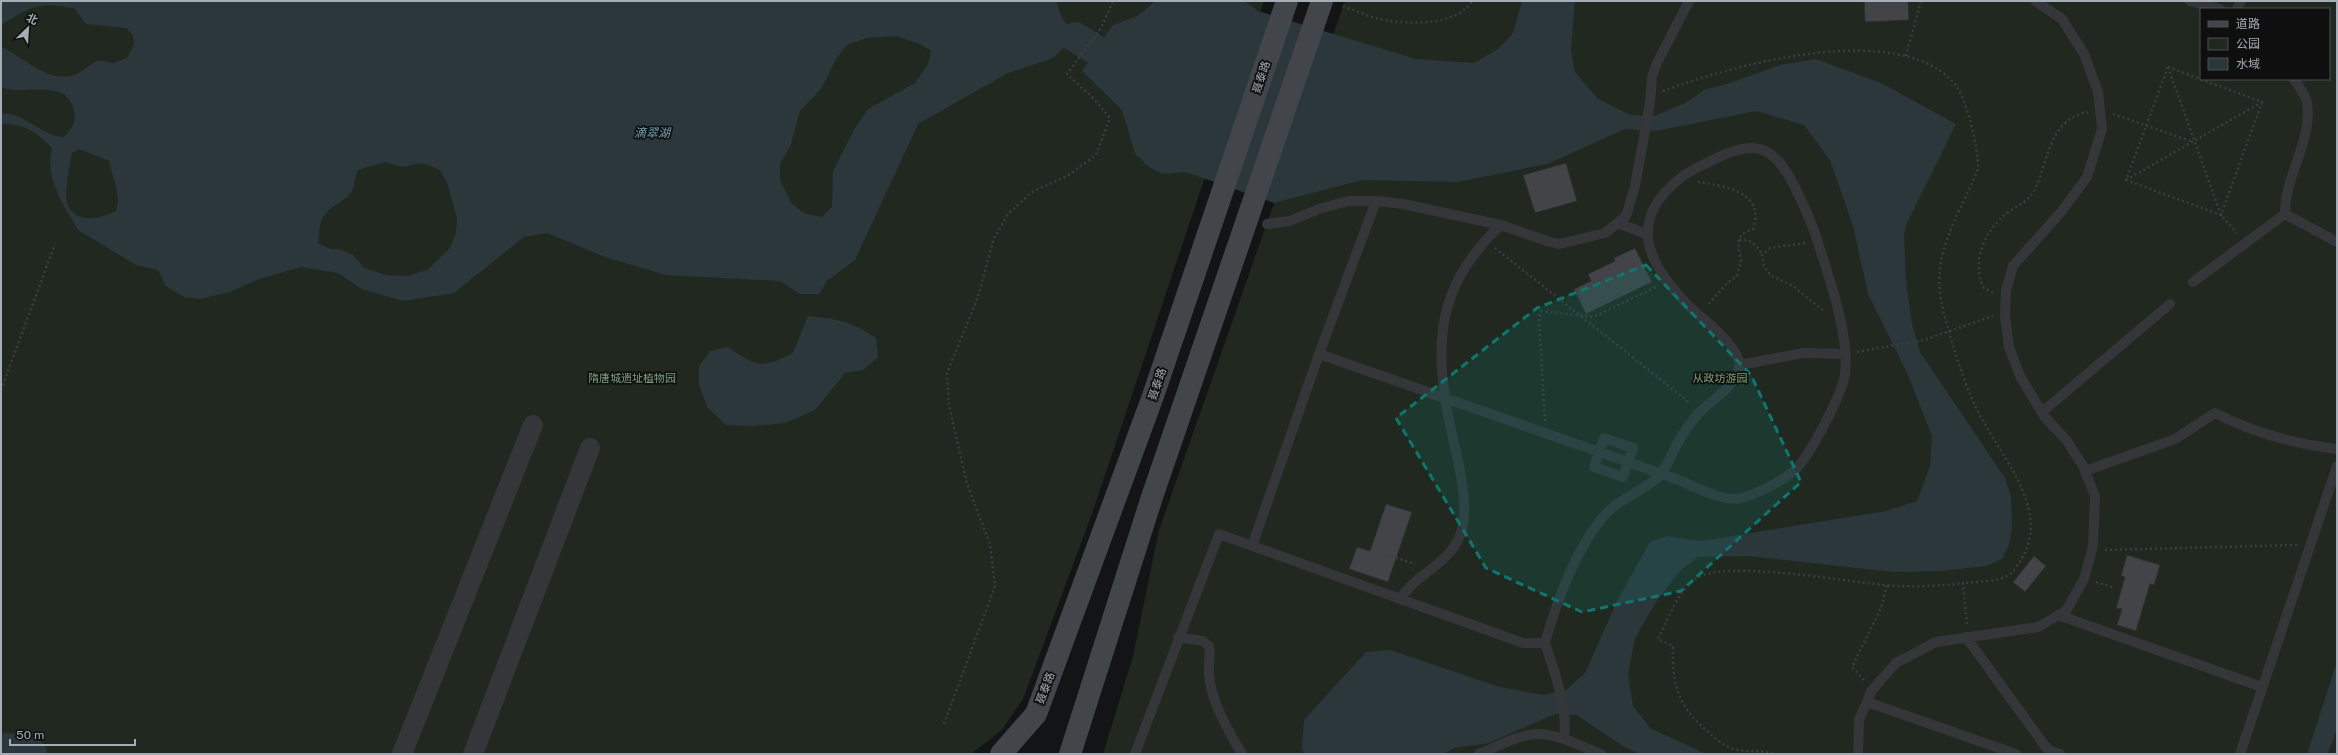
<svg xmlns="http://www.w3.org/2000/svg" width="2338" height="755" font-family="'Public Sans','Noto Sans SC',sans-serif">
<rect width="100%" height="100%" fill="#131415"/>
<path fill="#202820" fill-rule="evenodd" d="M1 1H1264L1092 514 1023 699 1001 731 971 754H1Z
M1345 1H2337V754H1103L1133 656 1159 530ZM2201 9H2329V79H2201Z"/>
<path fill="#2c373b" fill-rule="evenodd" d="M1 1H1056L1061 16 1075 37 1053 58 1008 73 918 124 855 260 827 281 819 294H800L780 281 666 275 605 257 547 233 524 237 454 293 403 301 362 289 338 273 301 267 259 279 230 292 201 299 184 297 166 286 158 270 136 265 78 230 61 201 52 179 50 161 52 148C36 131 24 124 1 124V114C22 110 42 137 64 137 72 129 77 121 74 110 65 76 25 97 1 87V47C24 56 47 84 74 75 82 72 90 65 98 60L113 63 127 58 134 45 133 35 126 28 86 24 75 9C39 1 32 6 1 25ZM896 36 920 44 931 51 928 64 915 83 868 109 854 130 833 171 832 207 822 217 806 214 792 204 780 180V164L791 144 800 111 821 89 836 59 847 45 867 38ZM79 149 109 161C112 178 122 193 116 211 100 219 75 225 67 203 64 193 70 164 72 153ZM385 162 402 167 422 163 440 170 447 183 457 218 456 233 450 248 427 270 407 276 386 275 364 268 353 255 340 249H330L318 243C319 232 319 219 328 211 336 203 346 201 352 191 355 185 355 176 358 170Z
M1155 1H1245L1258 11 1416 59 1474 63 1498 49 1513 33 1522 1H1575L1571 50 1575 72 1597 98 1630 115 1654 116 1687 102 1704 90 1727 84 1780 65 1816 59 1883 84 1956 124 1907 223 1904 236 1906 281 1912 324 1920 352 2005 478 2011 497 2012 527 2009 545 2002 559 1986 566 1941 571 1893 572 1749 556 1698 557 1680 571 1656 602 1635 638 1628 674 1633 706 1650 728 1706 754H1639L1621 745 1577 715 1555 714 1489 743 1454 748 1443 754H1304L1302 748 1304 720 1366 652 1390 650 1500 687 1543 695 1566 690 1585 673 1618 599 1650 542 1668 536 1701 541 1886 511 1917 501 1930 466 1932 436 1908 375 1868 294 1853 226 1830 160 1804 125 1756 111 1656 131 1625 129 1547 164 1457 182 1362 180 1274 203 1186 172 1164 174 1150 168 1135 153 1122 110 1082 71 1112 26 1139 15Z
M808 316C837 319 851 321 876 338L878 357 863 370 845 373 815 410 785 423 754 426 726 425 707 407 699 384V366L710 351 728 347C757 367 761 369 793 353Z
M2337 662V728L2328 754H2307Z"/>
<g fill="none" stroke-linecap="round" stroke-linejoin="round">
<path stroke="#2c373b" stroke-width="30" d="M1075 37 1096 50
M1 749 8 748 32 754"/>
</g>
<path fill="#424448" stroke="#2d2e31" d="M1864 1H1908L1909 20 1865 22Z
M1566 163 1577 201 1535 213 1523 175Z
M1635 248 1652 282 1586 314 1574 289 1591 281 1588 274 1615 261 1614 258Z
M1386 504 1412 512 1388 582 1349 569 1357 547 1370 551Z
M2127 555 2160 565 2154 585 2150 584 2136 631 2117 625 2122 609 2116 608 2125 577 2121 576Z
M2034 556 2046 566 2025 592 2013 582Z"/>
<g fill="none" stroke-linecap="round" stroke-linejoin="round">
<path stroke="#3a3d41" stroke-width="2.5" stroke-dasharray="2 3" stroke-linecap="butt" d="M1343 6C1358 12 1374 19 1390 21 1414 24 1458 25 1472 1
M1906 56 1921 1
M2168 67 2262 102 2221 215 2126 180Z
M2168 67 2221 215 2237 233
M1663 91C1731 66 1898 18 1955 84 1966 97 1979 150 1978 168 1977 173 1973 180 1971 185 1963 204 1951 225 1945 246 1935 276 1940 302 1949 332 1958 362 1967 392 1982 419 2004 460 2051 512 2021 560 2018 565 2013 573 2007 576 1995 582 1976 582 1963 583
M2113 114 2193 142
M2126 180 2262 102
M1698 182C1725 186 1766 192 1753 229L1742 234 1738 242 1741 261 1737 276 1727 283 1707 306
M1739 240C1751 239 1757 245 1762 255
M1805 243 1770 248 1762 255 1764 266 1770 275 1793 286 1825 312
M1495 248 1690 403
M1993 293 1983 287C1972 261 1984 231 2006 214 2016 206 2027 203 2034 191 2049 162 2048 119 2088 112
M1857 352 1924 340 1993 316
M1 390 55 244
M1545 421 1539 319 1541 311 1593 317 1656 287
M2105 550 2298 545
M1391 556 1415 564
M2096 582 2115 588
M1864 680 1852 667 1881 608 1887 585
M944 724 995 586 990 544 967 484 949 405 947 373 978 297 994 238 1008 214 1032 192 1067 176 1096 155 1110 118 1094 99 1067 74 1101 28 1113 1
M1773 754C1758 749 1743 753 1728 747 1720 743 1713 736 1706 730 1677 705 1672 683 1673 646L1658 639C1669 618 1677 591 1697 578 1726 559 1853 583 1893 586 1916 587 1940 586 1963 583L1967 625"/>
<path stroke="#34363a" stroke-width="10" d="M2190 1 2220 9
M2237 9 2241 1
M1376 201 1403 204 1501 225 1547 241 1559 244 1605 233 1626 216 1635 186 1650 103 1652 77 1657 63 1689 1
M2285 214C2284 177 2313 141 2307 103 2306 95 2298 86 2294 79
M1618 223 1646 234
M1267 224 1290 221 1319 209 1348 201H1376L1319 354
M2193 282 2285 214 2337 242
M1740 365 1803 353 1845 354
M2042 412 2170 304
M1604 438 1633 448 1623 477 1594 467Z
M2085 471 2175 439 2215 413C2254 433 2294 444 2337 449
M1252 546 1319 354C1421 390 1523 426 1625 461 1642 467 1659 473 1676 479 1695 486 1714 498 1734 499 1750 499 1784 480 1796 469 1811 453 1842 395 1845 374 1850 339 1830 279 1819 246 1814 228 1807 212 1799 196 1778 149 1760 135 1711 161 1700 166 1687 172 1678 180 1627 222 1648 264 1687 304 1701 319 1742 346 1739 367 1737 386 1711 400 1699 413 1691 422 1683 433 1677 444 1671 455 1667 468 1658 477 1641 493 1617 499 1602 518 1574 553 1557 600 1545 643
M1399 599C1405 593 1410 586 1416 581 1433 567 1453 556 1461 533 1469 508 1460 468 1454 443 1434 357 1430 290 1501 225
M2058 615 2262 687
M1178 637 1203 641 1209 646C1211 655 1208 664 1209 674 1211 702 1228 730 1242 754
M1966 637 2048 750 2060 754
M1867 702 2016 754
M1135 754 1219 534 1523 643H1545C1555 675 1568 706 1564 739
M1479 754C1497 747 1519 734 1538 734 1559 734 1582 747 1601 754
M1858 754 1859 720 1872 690 1896 663 1936 642 2038 627 2066 611 2084 579 2093 546 2095 496 2083 466 2067 441 2044 416 2020 376 2009 347 2005 316 2006 290 2013 266 2061 212 2087 177 2102 129 2098 92 2084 54 2062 19 2035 1
M2240 754 2337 466"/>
<path stroke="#34363a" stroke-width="20" d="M402 754 533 425
M473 754 590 448"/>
<path stroke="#42464a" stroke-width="22" d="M1001 754 1036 714 1153 396 1287 1
M1070 754 1152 497 1322 1"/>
</g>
<path fill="#0f766e" fill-opacity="0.2" stroke="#0f766e" stroke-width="3" stroke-dasharray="8 5" stroke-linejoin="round" d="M1646 265 1751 375 1801 482 1681 591 1582 612 1486 568 1396 418 1537 308Z"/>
<g text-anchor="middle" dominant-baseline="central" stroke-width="3.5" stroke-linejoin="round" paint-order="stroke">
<g font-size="11" fill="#a5adb6" stroke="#0f0f10">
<text transform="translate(1261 77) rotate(-71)">聂泰路</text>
<text transform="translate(1157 384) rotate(-71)">聂泰路</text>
<text transform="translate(1045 688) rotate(-70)">聂泰路</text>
</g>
<g font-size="11" fill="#7fa17b" stroke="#0f0f10">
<text x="632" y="378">隋唐城遗址植物园</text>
<text x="1720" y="378">从政坊游园</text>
</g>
<g font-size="12" font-style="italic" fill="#7ba1b2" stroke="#0f0f10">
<text x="652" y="133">滴翠湖</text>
</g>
</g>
<rect width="2338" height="755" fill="none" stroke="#a5adb6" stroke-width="4"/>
<rect x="2200" y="8" width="130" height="72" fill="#0f0f10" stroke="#4b4e52"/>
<rect x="2208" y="21" width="20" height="6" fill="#42464a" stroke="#4b4e52"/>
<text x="2236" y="28" font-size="12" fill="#a5adb6">道路</text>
<rect x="2208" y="38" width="20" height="12" fill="#202820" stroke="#4b4e52"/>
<text x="2236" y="48" font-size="12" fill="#a5adb6">公园</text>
<rect x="2208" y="58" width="20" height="12" fill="#2c373b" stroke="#4b4e52"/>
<text x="2236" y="68" font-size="12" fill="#a5adb6">水域</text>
<g transform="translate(28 28) rotate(25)" stroke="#0f0f10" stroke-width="3" paint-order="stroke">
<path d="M0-3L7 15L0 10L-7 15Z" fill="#a5adb6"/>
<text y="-6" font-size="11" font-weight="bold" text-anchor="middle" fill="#a5adb6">北</text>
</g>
<path d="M10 739v6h125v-6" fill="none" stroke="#a5adb6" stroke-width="2"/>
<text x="16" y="739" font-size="12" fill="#a5adb6" stroke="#0f0f10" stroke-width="3" paint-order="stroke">50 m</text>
</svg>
